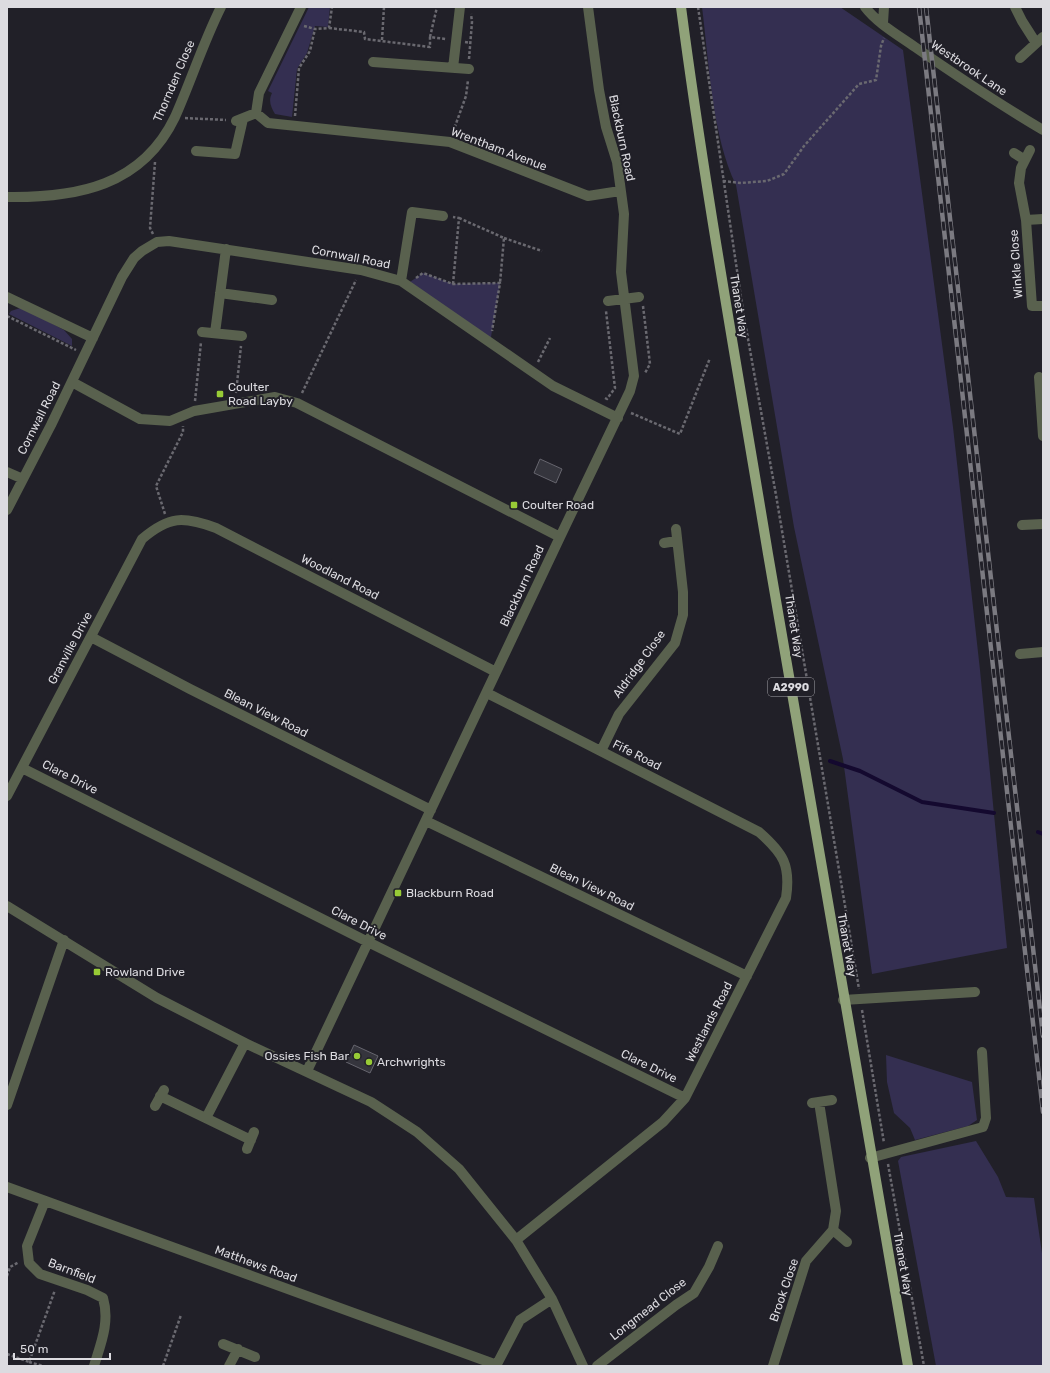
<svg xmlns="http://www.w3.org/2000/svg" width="1050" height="1373" font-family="Rubik,sans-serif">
<rect width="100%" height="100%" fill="#212028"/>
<path fill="#342f51" d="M309 7H330L328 27 315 26 307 53 297 69 292 117 275 114C271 107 268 101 272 93L268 91Z
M702 7H840L903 50 953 427 980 670 1007 948 872 974 843 759 794 527 736 185C712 136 709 62 702 7Z
M423 273 453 284 500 283 490 343 407 284Z
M20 308 25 309 64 330 72 339V346L9 314 11 311Z
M886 1055 972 1082 977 1120 968 1126 915 1140 910 1128 894 1113 887 1082Z
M976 1141 998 1177 1006 1197 1034 1198 1043 1260V1366H936L898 1161 901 1157Z"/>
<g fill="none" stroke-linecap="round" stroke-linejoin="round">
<path stroke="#14092f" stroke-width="4" d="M830 761 860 771 922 802 994 813
M1038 832 1043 834"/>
</g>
<path fill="#35353d" stroke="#66656e" d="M540 459 562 469 556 483 534 473Z
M354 1045 378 1056 370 1073 346 1062Z"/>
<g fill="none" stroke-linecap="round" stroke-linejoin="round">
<path stroke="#6a6970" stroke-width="2.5" stroke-dasharray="3 2" stroke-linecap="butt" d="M698 7 743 311 776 495 859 989
M304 26 315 29 329 28 332 7
M329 28 364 32 365 39 430 47V37L446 39
M430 37 437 7
M382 40 384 7
M465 42 471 43
M469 59 472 22 471 14
M295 116 299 68 310 51 315 29
M185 118 226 120
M453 132 466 96 468 80
M723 181 741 183 767 181 784 174 804 146 859 84 876 80 881 46 884 38
M459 218 504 238 500 283
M153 234 150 228 155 162
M504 238 542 251
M416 278 423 273 453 284 500 283 492 331
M453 284 459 218 453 217
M643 306 650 364 645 373
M7 316 76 350
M538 362 550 338
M236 393 241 346
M302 393 356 280
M605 398 607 399 615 388 606 311
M195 401 201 342
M631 413 680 434 710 358
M165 514 156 486 183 432V426
M862 1010 884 1143
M888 1164 924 1366
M7 1276 10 1267 19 1262
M7 1354 29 1362 55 1290
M29 1362 43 1366
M163 1366 181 1315"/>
<path stroke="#59614e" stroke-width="10" d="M865 7C877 23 898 35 915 47 957 76 999 104 1043 130
M1015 7 1022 21 1036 43
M883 23 884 7
M1020 58 1043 37
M373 62 469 69
M453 68 460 7
M256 113 259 93 301 7
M236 121 256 113 268 123 450 142 588 196 620 191
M1030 150 1021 168 1019 183 1026 220 1032 306H1043
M196 151 235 154 243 119
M1014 153 1025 160
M7 197C77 198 142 186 175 117 191 81 203 43 221 7
M1026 220 1043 219
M401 281 412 212 443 216
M220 293 272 300
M7 297 93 338
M608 301 639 297
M202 332 242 336
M215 333 226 249
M1039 377 1043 436
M72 382 140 419 170 421 194 411 275 397 297 403 560 537
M7 472 23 479
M7 510 51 425 122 277 134 258 142 251 157 242 169 241 361 270 401 281 553 386 618 418
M1022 525 1043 524
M664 543 676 541
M91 637 190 689 431 810
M1020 654 1043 652
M487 693 759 832C783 853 791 865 786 898L685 1098 663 1122 516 1240
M601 751 619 714 675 643 683 615V592L676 529
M22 768 368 942 685 1098
M7 796 142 539C169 516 183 516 216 528L496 672
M426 821 747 976
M7 906 157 998 245 1043 371 1102 417 1132 459 1169 516 1240 552 1299 583 1366
M843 1000 975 992
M307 1071 560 537 630 391 634 376 621 272 624 214 617 162 606 127 599 90 588 7
M160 1096 251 1140
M812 1103 832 1100
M7 1105 64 940
M155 1106 164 1090
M206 1118 245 1043
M247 1149 254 1132
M870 1158 983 1127 986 1118 982 1052
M7 1187 497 1365
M45 1201 27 1246 29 1263 40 1274 87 1290 103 1298C110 1322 101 1343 94 1366
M833 1230 847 1242
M223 1344 255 1357
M229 1366 238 1349
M496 1366 520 1320 552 1299
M597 1366 676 1305 694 1293 709 1267 718 1246
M773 1366 806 1261 833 1230 836 1211 819 1102"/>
<path stroke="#90a279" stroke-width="10" d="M681 7C705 190 738 372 768 554 814 825 859 1096 908 1366"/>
<defs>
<path id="rail" d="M919 7 1043 1112
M926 7 1043 1036"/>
</defs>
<use href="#rail" stroke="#7b7a81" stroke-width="4.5"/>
<use href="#rail" stroke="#212028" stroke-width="3" stroke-dasharray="9" stroke-linecap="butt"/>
</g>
<g fill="#98cb36" stroke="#212028" stroke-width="1.5">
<rect x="216" y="390" width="8" height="8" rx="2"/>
<rect x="510" y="501" width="8" height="8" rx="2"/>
<rect x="394" y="889" width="8" height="8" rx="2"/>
<rect x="93" y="968" width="8" height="8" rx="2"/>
<circle cx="357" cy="1056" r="4"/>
<circle cx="369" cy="1062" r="4"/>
</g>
<g text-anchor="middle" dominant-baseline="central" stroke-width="4" stroke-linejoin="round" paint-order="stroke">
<rect fill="#212028" stroke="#a4a3a9" stroke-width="1" x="768" y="678" width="46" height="18" rx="3"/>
<g font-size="11" font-weight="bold" fill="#dcdbe0">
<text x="791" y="687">A2990</text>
</g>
<g font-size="12" fill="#dcdbe0" stroke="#212028">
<text transform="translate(969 68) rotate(34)">Westbrook Lane</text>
<text transform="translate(174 81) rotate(-67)">Thornden Close</text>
<text transform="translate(622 138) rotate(78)">Blackburn Road</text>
<text transform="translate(499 149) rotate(21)">Wrentham Avenue</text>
<text transform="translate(351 257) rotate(11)">Cornwall Road</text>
<text transform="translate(1016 264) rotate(-94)">Winkle Close</text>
<text transform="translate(739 306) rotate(81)">Thanet Way</text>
<text transform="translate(39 418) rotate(-63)">Cornwall Road</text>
<text transform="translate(340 577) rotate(27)">Woodland Road</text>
<text transform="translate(522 586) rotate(-65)">Blackburn Road</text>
<text transform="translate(794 626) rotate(81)">Thanet Way</text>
<text transform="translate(70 648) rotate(-62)">Granville Drive</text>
<text transform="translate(639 664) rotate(-54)">Aldridge Close</text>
<text transform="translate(266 713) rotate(27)">Blean View Road</text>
<text transform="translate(637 755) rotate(27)">Fife Road</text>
<text transform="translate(70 777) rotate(27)">Clare Drive</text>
<text transform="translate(592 887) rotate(26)">Blean View Road</text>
<text transform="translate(359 923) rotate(27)">Clare Drive</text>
<text transform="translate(847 945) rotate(80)">Thanet Way</text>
<text transform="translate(709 1022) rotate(-63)">Westlands Road</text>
<text transform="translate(649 1066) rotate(26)">Clare Drive</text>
<text transform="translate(256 1264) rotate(20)">Matthews Road</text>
<text transform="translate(903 1264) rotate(80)">Thanet Way</text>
<text transform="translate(72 1271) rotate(21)">Barnfield</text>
<text transform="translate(784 1290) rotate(-71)">Brook Close</text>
<text transform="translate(648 1309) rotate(-38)">Longmead Close</text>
</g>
<g font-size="12" fill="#dcdbe0" stroke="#212028" text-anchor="start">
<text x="228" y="387">Coulter<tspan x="228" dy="14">Road Layby</tspan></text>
<text x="522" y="505">Coulter Road</text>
<text x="406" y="893">Blackburn Road</text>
<text x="105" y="972">Rowland Drive</text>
<text x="349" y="1056" text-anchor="end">Ossies Fish Bar</text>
<text x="377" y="1062">Archwrights</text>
</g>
</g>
<rect width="1050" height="1373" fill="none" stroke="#dcdbe0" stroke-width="16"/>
<path d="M14 1353v6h96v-6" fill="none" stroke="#dcdbe0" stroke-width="2"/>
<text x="20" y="1353" font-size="12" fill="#dcdbe0" stroke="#212028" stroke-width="3" paint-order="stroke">50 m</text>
</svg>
